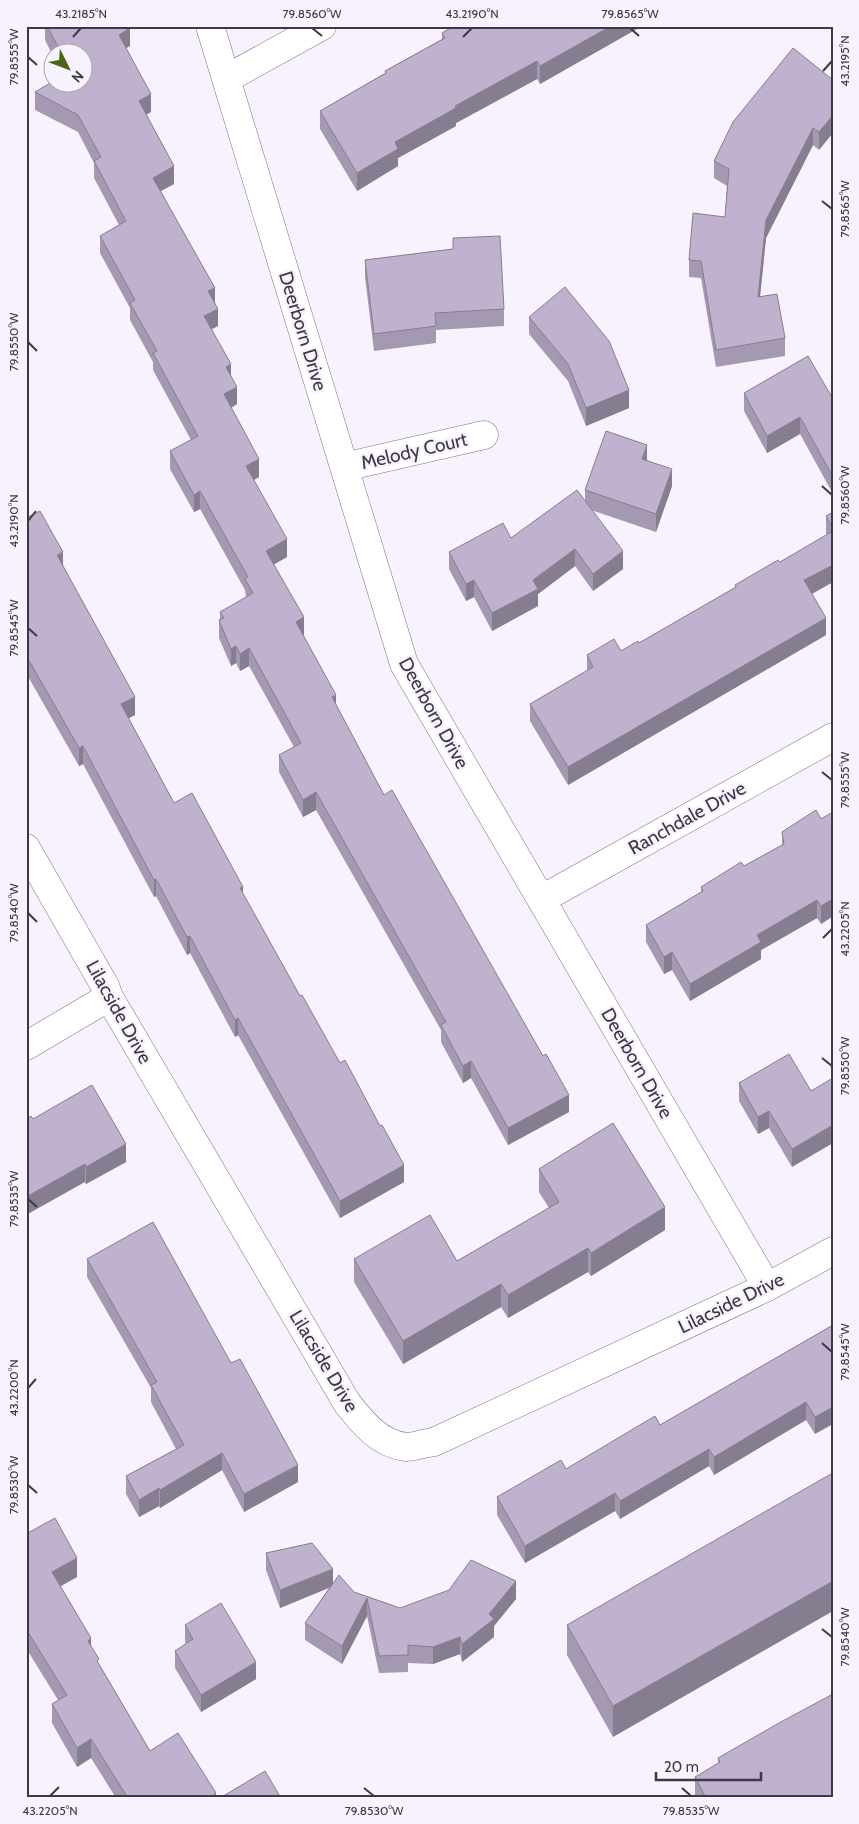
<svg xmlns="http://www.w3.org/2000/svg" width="859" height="1824" font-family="Cabin,sans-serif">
<rect width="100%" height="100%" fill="#f7f2fe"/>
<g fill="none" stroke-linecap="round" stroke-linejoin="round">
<defs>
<path id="minor" d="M210 26 404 664 767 1287
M226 79 322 26
M344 467 484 435
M26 848 105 986 109 997 347 1403C362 1422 379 1444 406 1447 414 1447 425 1443 434 1442L767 1287 833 1251
M542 899 833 737
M26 1046 109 997"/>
</defs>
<use href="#minor" stroke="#7e718b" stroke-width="29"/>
<use href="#minor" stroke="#fff" stroke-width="28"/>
</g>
<path fill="#a599b2" d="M45 26H129L130 46 126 48 151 112 146 115 174 184 161 191 215 303 218 326 212 329 231 376 237 404 231 408 259 477 254 480 287 557 274 564 304 635 303 636 336 705 384 795 569 1112 508 1145 471 1078 463 1083 441 1042V1030L316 810 303 817 279 772V755L294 747 249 666 240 671 236 663 231 666 219 638V620H220V612L246 598 245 590 200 509 194 512 170 469V451L191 440 153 370V362L130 320V308L100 253V236L119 225 94 178V163L78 132 35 110V92L82 82V52H52V54L45 40Z
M642 26 540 84 537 79 456 123V126L398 158V166L357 191 320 129V111L385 73V71L442 39V33Z
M833 80 819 150 813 145 766 238 760 297 785 338V356L716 367 701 278 689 277V260L725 217 727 186 714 178V161Z
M453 238 504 309V326L436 330V343L374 351 365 277V260L453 249Z
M529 317 629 408 586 426 568 381 529 334Z
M744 393 833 399V494L800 434 767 453 744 411Z
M647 460 672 486 656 532 591 510 623 569 593 591 575 566 538 594V606L492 631 474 597 466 601 449 569V552L511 538 585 502V490Z
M833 512V582L812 594 826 635 568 785 530 721V704L587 671V655L621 651 639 643 735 588V585L780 562 827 535 826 533V516Z
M26 518 63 566 135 715 128 718 174 803 243 894 404 1182 340 1218 238 1035 235 1037 190 953 187 955 156 896 154 897 83 764 79 766 26 673Z
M833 812V916L821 924 817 918 761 950V959L690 1001 672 970 664 974 646 942V925L701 892V887L744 866 782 845V832L821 819Z
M739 1083 811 1091 792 1167 769 1128 758 1134 739 1101Z
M33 1119 126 1162 86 1184Z
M539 1169 665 1230 591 1276 588 1272 508 1318 501 1307 403 1364 354 1282V1259L457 1261 549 1208 539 1192Z
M87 1259 298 1482 244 1512 222 1470 160 1508 159 1506 139 1517 126 1494V1476L176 1449 151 1402V1388L87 1277Z
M833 1325 815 1434 806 1420 714 1475 709 1466 620 1519 615 1511 525 1563 497 1515V1497L566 1469 660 1425Z
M833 1476 613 1737 567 1655V1625Z
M26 1534 77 1577 60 1586 91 1647 99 1664 150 1751 216 1798H116L91 1758 77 1767 52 1723V1704L58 1700 26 1648Z
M266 1553 354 1592 400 1608 516 1599 494 1626V1637L462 1662 460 1654 433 1664 408 1663V1672L379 1673 367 1616 342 1664 305 1640V1623L329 1588 280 1608 266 1570Z
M185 1625 256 1679 201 1712 175 1668V1651L186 1644 185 1642Z
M718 1758 833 1798H695V1777L718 1764Z"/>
<path fill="#867d91" d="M611 26H642L540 84V66Z
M130 28V46L119 52V35Z
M537 61V79L456 123V126L398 158V166L357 191V173L395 142 455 106Z
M151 94V112L139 118V101Z
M833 115V133L819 150V132Z
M813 128V145L766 238 758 315V297L766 220Z
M174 166V184L153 195V178Z
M215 288V305L208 291Z
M218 309V326L204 333V316Z
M231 364V381L226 367Z
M237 387V404L224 412V394Z
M629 390V408L586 426V408Z
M800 417V434L767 453V436Z
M647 445V463L642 459Z
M259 459V477L246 484V466Z
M672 469V486L656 532V514Z
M200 491V509L194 512V495Z
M287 539V557L266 569V551Z
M575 549V566L538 594V606L492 631V613L533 580Z
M623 551V569L593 591V574Z
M63 552V569L57 555Z
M833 565V582L804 598V580Z
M474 580V597L466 601V584Z
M304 617V635L296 640V622Z
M826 618V635L568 785V767Z
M236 646V663L231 666V649Z
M249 648V666L240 671V654Z
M336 695V712L332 697Z
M135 697V715L121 722V704Z
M83 746V764L79 766V748Z
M316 792V810L303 817V800Z
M156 879V896L154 897V880Z
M243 887V904L240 888Z
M833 899V916L821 924V906Z
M817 900V918L761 950V959L690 1001V984L757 935Z
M190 936V953L187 955V937Z
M672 952V970L664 974V957Z
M238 1018V1035L235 1037V1020Z
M471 1061V1078L463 1083V1066Z
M569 1095V1112L508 1145V1128Z
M769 1111V1128L758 1134V1117Z
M833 1125V1143L792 1167V1149Z
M126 1144V1162L86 1184V1167Z
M85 1164V1182L26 1215V1197Z
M404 1165V1182L340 1218V1201Z
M665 1207V1230L591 1276V1253Z
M588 1248V1272L508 1318V1295Z
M501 1284V1307L403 1364V1341Z
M806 1402V1420L714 1475V1457Z
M833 1407V1424L815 1434V1417Z
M709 1449V1466L620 1519V1501Z
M222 1453V1470L160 1508V1490Z
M298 1465V1482L244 1512V1494Z
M159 1488V1506L139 1517V1500Z
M615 1493V1511L525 1563V1546Z
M77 1558V1577L52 1591V1572Z
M333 1569V1586L280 1608V1590Z
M516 1581V1599L494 1626V1637L462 1662V1644L489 1614Z
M833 1581V1611L613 1737V1706Z
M367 1598V1616L342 1664V1646Z
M460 1637V1654L433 1664V1647Z
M91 1638V1657L88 1641Z
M256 1662V1679L201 1712V1695Z
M91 1739V1758L77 1767V1748Z
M216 1793V1798H209Z
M833 1794V1798H827Z"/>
<path fill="#c0b2cf" stroke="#867d91" d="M47 26H129L130 28 119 35 151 94 139 101 174 166 153 178 215 288 208 291 218 309 204 316 231 364 226 367 237 387 224 394 259 459 246 466 287 539 266 551 304 617 296 622 336 695 332 697 384 795 392 790 543 1056 546 1054 569 1095 508 1128 471 1061 463 1066 441 1025 446 1022 316 792 303 800 279 755 301 743 249 648 240 654 236 646 231 649 219 620 224 618 220 612 253 593 245 579 248 577 200 491 194 495 170 451 198 436 153 353 157 351 130 303 135 300 100 236 126 221 94 161 101 157 78 115 35 92 52 82H82V52H61Z
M454 26H611L540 66 537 61 455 106 456 108 395 142 398 149 357 173 320 111 386 73 385 71 445 38 442 33Z
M793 48 833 80V115L819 132 813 128 766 220 758 297 777 294 785 338 716 350 701 261 689 260 693 213 725 217 729 169 714 161 733 122Z
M500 236 504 309 435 313 436 326 374 334 365 260 453 249V238Z
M565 287 609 341 629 390 586 408 568 364 529 317Z
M808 356 833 399V477L800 417 767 436 744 393Z
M606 431 647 445 642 459 672 469 656 514 585 490Z
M577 490 623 551 593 574 575 549 533 580 538 589 492 613 474 580 466 584 449 552 503 523 511 538Z
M40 511 63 552 57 555 135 697 121 704 174 803 192 793 243 887 240 888 300 996 302 995 340 1063 345 1060 380 1126 382 1125 404 1165 340 1201 238 1018 235 1020 190 936 187 937 156 879 154 880 83 746 79 748 26 655V518Z
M833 512V528L826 516Z
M833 531V565L804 580 826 618 568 767 530 704 593 667 587 655 614 639 621 651 638 641 639 643 736 587 735 585 778 560 780 562Z
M816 810 821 819 833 812V899L821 906 817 900 757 935 761 942 690 984 672 952 664 957 646 925 703 891 701 887 741 862 744 866 784 844 782 832Z
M789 1054 811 1091 833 1078V1125L792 1149 769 1111 758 1117 739 1083Z
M92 1085 126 1144 86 1167 85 1164 26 1197V1119L31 1116 33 1119Z
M613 1123 665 1207 591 1253 588 1248 508 1295 501 1284 403 1341 354 1259 430 1215 457 1261 559 1202 539 1169Z
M153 1222 231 1363 240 1359 298 1465 244 1494 222 1453 160 1490 159 1488 139 1500 126 1476 184 1445 151 1385 157 1382 87 1259Z
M833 1325V1407L815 1417 806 1402 714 1457 709 1449 620 1501 615 1493 525 1546 497 1497 561 1460 566 1469 655 1416 660 1425Z
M831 1474 833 1476V1581L613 1706 567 1625Z
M55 1518 77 1558 52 1572 91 1638 88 1641 99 1659 97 1661 150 1751 178 1733 216 1793 209 1798H128L91 1739 77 1748 52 1704 67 1695 26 1629V1534Z
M312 1543 333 1569 280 1590 266 1553Z
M471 1560 516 1581 489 1614 494 1619 462 1644 460 1637 433 1647 408 1645V1655L379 1656 367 1598 342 1646 305 1623 339 1575 354 1592 400 1608 449 1590Z
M221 1603 256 1662 201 1695 175 1651 193 1639 185 1625Z
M833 1694V1794L827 1798H706L695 1777 720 1762 718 1758 779 1723Z
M265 1771 281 1798H220Z"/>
<path fill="none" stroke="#3e3844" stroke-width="2" d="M312 28 322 36M630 28 639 36M73 37 81 28M463 37 472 28M28 57 37 65M823 71 832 61M822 201 832 209M28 342 37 351M822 486 832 495M28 521 36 511M28 628 37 636M822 772 832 780M28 913 37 922M823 938 832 929M822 1058 832 1066M28 1199 37 1207M822 1343 832 1352M28 1388 36 1379M28 1485 37 1493M822 1629 832 1637M364 1788 374 1796M682 1788 691 1796M50 1796 59 1787"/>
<g text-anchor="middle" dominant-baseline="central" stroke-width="5" stroke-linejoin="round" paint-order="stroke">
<g font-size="19" fill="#3e3844" stroke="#f7f2fe">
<text transform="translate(303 331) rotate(73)">Deerborn Drive</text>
<text transform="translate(414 451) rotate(-13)">Melody Court</text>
<text transform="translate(434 713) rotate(61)">Deerborn Drive</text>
<text transform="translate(687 818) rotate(-29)">Ranchdale Drive</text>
<text transform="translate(119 1012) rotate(61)">Lilacside Drive</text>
<text transform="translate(637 1063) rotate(60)">Deerborn Drive</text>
<text transform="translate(731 1303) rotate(-26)">Lilacside Drive</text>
<text transform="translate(324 1361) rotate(59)">Lilacside Drive</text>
</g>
</g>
<rect width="859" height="1824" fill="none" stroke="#f7f2fe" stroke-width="55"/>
<g transform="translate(68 68) rotate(132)"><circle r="24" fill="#f7f2fe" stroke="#ada8b4"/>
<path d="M0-4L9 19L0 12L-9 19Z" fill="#496517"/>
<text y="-8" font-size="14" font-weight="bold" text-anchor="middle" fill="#3e3844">N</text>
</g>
<path d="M656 1772v8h105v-8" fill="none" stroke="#3e3844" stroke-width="2.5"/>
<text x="664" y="1772" font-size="15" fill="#3e3844" stroke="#f7f2fe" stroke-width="4" paint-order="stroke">20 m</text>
<rect x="28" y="28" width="804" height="1768" fill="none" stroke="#3e3844" stroke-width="2"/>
<g font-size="12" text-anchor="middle" fill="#3e3844">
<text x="81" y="18">43.2185°N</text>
<text x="312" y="18">79.8560°W</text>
<text x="472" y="18">43.2190°N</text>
<text x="630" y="18">79.8565°W</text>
<text transform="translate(14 57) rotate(-90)" y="4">79.8555°W</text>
<text transform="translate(845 61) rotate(-90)" y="4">43.2195°N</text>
<text transform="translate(845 209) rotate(-90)" y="4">79.8565°W</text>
<text transform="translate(14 342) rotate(-90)" y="4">79.8550°W</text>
<text transform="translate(845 495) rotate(-90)" y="4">79.8560°W</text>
<text transform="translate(14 521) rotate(-90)" y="4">43.2190°N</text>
<text transform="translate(14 628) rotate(-90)" y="4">79.8545°W</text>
<text transform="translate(845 780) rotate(-90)" y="4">79.8555°W</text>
<text transform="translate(14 913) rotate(-90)" y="4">79.8540°W</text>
<text transform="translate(845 929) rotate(-90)" y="4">43.2205°N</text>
<text transform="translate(845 1066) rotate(-90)" y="4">79.8550°W</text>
<text transform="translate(14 1199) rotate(-90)" y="4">79.8535°W</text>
<text transform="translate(845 1352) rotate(-90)" y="4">79.8545°W</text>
<text transform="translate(14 1388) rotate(-90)" y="4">43.2200°N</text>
<text transform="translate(14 1485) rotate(-90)" y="4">79.8530°W</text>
<text transform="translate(845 1637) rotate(-90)" y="4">79.8540°W</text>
<text x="50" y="1815">43.2205°N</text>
<text x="374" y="1815">79.8530°W</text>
<text x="691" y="1815">79.8535°W</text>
</g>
</svg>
